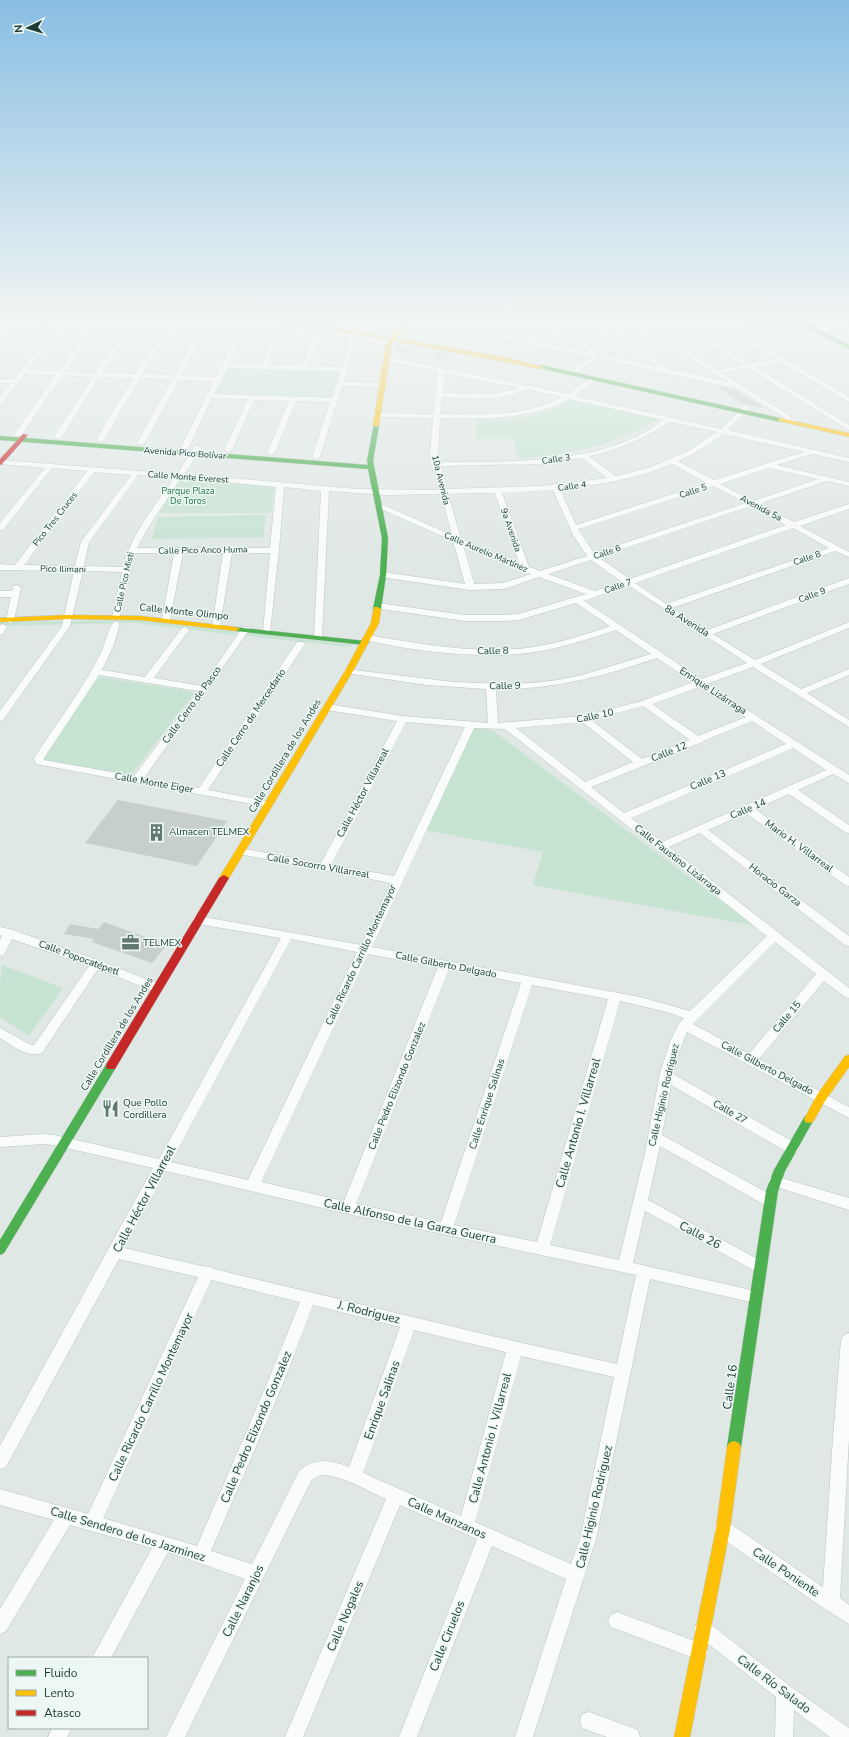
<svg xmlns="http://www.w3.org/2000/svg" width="849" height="1737" font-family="'Nunito Sans',sans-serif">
<rect width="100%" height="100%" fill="#e0e8e5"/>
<path fill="#c7e3d2" d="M727 316H775L798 328 759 335Z
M228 368 340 372 331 398 214 395Z
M570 399 659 419C614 446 569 454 518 459L514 439H476L477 419C514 420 538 419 570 399Z
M179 477 275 485 271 513H154Z
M266 515 263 537 152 539 158 517Z
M136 620 236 632 235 635 135 623 0 626V622Z
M247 632 353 645 350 647 246 636Z
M95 676 195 692 131 775 42 761Z
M473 728 492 730 755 926 533 885 543 852 423 830Z
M2 965 63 988 29 1036 0 1017V984Z"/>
<path fill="#c7cfcc" d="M397 345 413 348 404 353 395 351Z
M440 352 452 354 443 361 432 358Z
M714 385 735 390 763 407 762 408 748 404H742Z
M118 800 227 821 197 866 85 843Z
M104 922 167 945 152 963 92 942 94 939 64 934 70 924 98 929Z"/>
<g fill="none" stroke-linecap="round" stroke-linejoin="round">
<defs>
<path id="street" d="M207 316H213L181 376 216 377 244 320 230 316H245L391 342 392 343 389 345 357 339 344 382 381 383 384 385 381 387 342 386 320 457 316 459 312 457 330 402 296 401 275 453 271 455 267 453 289 401 254 400 232 450 228 452 224 450 248 399 212 398 189 447 185 449H182L181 447 214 381 179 380 145 443 141 445 137 443 172 379 140 378 104 440 100 442 96 440 133 378 99 377 62 437 58 439 54 437 93 377 63 375 21 436H15L14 434 56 375 25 374 2 403 0 404V397L11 383H0V379H14L56 326H20L0 346V340L13 327H0V323L206 318ZM249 321 280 326 269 347 262 365 228 364ZM204 322 174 375 142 374 174 323ZM168 323 135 374 102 373 136 324ZM130 324 95 373 65 372 98 325ZM62 325H92L59 371 28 370ZM286 327 316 332 302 366 269 365 275 347ZM322 333 351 338 342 367 308 366ZM227 368 341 371 332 398 214 394Z
M367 316H373L361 331H357L356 330Z
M476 316H488L511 322 537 341 590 353 541 316H548L592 348 599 355 658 367 585 316H592L596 319 613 317V319L601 322 668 369 728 382 625 316H632L717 370 743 365 666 316H674L750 364 776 359 705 316H713L849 397V402L847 401 781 362 755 367 849 425V430L748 368 722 373 788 415 796 422 795 424H789L784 417 738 389 598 358 576 372 573 370 574 369 591 357 408 319 411 317 526 339 507 324Z
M849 325V329L817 333 814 331 817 329Z
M386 357 568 394 594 376 596 377V379L575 396 721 429 745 406 747 405 750 407 749 408 728 430 849 458V462L812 454 777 465 849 482V486L827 481 759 504 794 522 849 504V509L800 526 849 552V557L835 551 672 608 707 630 849 578V584L713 634 755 660 849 622V628L761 664 801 689 849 669V675L807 693 849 720V727L753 667 707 684 849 775V783L833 774 798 790 849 825V833L845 832 789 794 755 809 849 877V886L845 885 746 813 708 830 849 936V946L845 945 700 833 669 847 849 988V998L845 997 824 981 759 1059 849 1107V1118L687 1032 677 1057 673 1074 797 1144 799 1148 797 1152 792 1153 787 1152 671 1085 662 1135 775 1197 777 1201 775 1205 770 1207 765 1205 660 1146 648 1200 765 1263 767 1267 765 1271 760 1273 755 1271 645 1211 633 1263 755 1291 760 1293 762 1297 760 1301 755 1303 650 1279 596 1539 533 1737H515L566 1579 492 1546 417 1737H399L477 1539 400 1505 303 1737H285L386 1499C372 1493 332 1470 318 1476 316 1477 313 1479 311 1481L185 1737H166L245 1579 168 1552 111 1658H92L152 1548 70 1525 6 1631 0 1634V1609L54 1520 0 1505V1489L88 1514 198 1277 119 1259 6 1467 0 1469V1446L153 1168 54 1145 43 1144 0 1147V1137L43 1134 54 1135 159 1159 281 938 198 924 194 923 192 920 194 917 198 916 361 945 391 883 239 854 234 851 239 848 321 863 397 721 327 710 324 709 322 707 324 705 327 704 403 716 488 723 486 689 427 685 346 673 344 671 346 669 453 682 506 684 532 683 558 680 582 675 651 654 616 630C587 640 558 649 528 653 480 659 411 651 365 640L364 638 365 636 368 635C420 644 474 654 527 648 555 644 583 636 610 626L576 603 519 620 504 621H465L375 608 374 606 375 604 378 603 465 615H504L518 614 586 594 539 577 504 589 470 590 380 577 379 575 380 573 383 572 465 584 453 541 374 506 375 504H381L452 535 441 494 387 495 329 491 322 637 321 639H315L314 637 321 491 284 487 279 550 270 633H264L263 631 270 553H232L220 626 216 629 212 626 223 553H183L170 620 166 623 162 620 174 553H135L119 619H113L112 617 122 572 83 571 70 626 3 720 0 721V711L62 626 74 571 0 570V564L15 565 87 471 52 468 3 530H0V523L45 468 1 464 0 460 177 474 195 446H198L202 448 184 474 357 489 440 490 433 466 431 464 430 455 433 418 377 417 373 415 377 413 433 414 438 371 384 360 383 359ZM445 373 519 388 495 394 443 393ZM527 389 562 397C524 417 482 415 440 414L442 397C471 399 500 402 527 389ZM570 399 663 420C656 425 648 431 640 435 579 465 506 461 440 462L438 455 440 418C485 419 529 420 570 399ZM670 422 717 432 688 451 653 466 618 476H615L589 456C620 450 644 438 670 422ZM724 434 804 452 714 480 678 461 693 454ZM582 458 607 478 541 486 447 489 441 466 540 464ZM672 464 707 483 576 525 560 489C598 485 636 479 672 464ZM769 468 818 479 753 501 720 484ZM94 472 131 475 81 542 75 566 24 565ZM138 475 174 478C155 506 131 534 123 567L84 566 89 542ZM181 478 276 487 270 548H137L149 526ZM713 486 746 503 594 553 578 529ZM553 490 573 535 587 556 540 571 529 567 502 493ZM468 493H495L519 563 461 539 448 494ZM751 506 786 525 630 579 598 557ZM793 528 829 548 666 604 635 583ZM463 545 522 571 531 574 503 583 474 584ZM591 560 622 582 595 591 548 574ZM628 585 747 663 701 679 584 601ZM657 658 693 682 642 701 584 716 498 723 496 689C552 690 604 676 657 658ZM699 687 746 717 698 736 652 704ZM643 706 690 740 642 759 591 720ZM752 721 786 744 624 813 591 787 697 744 701 743 703 741ZM406 722 465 727 394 876 331 865ZM582 722 633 762 585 782 516 728ZM474 728 505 729 767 936 690 1011 640 997 372 947ZM793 748 826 770 662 842 631 818ZM291 939 357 952 248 1180 171 1162ZM775 942 816 974 749 1054 693 1024ZM368 954 438 967 344 1201 261 1182ZM449 969 521 983 441 1222 356 1204ZM532 985 608 999 537 1242 454 1225ZM620 1001 667 1012 684 1018 678 1025 670 1042 660 1073 645 1153 619 1260 550 1245ZM166 1171 348 1214 636 1275 617 1364 496 1337 214 1269 208 1266 206 1267 124 1248ZM211 1280 300 1302 266 1386 197 1546 103 1518ZM313 1305 400 1327 349 1467C331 1460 316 1457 299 1471L252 1564 211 1551 282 1386ZM414 1330 506 1352 461 1516 363 1473ZM521 1356 614 1377 580 1539 571 1564 475 1522Z
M17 585 21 588 14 620 10 623 6 620 11 597H0V591H12L14 586Z
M116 621 120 624 113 647 102 670 145 677 182 628 185 627 189 630 154 678 202 686 243 627H249L250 629 144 778 199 788 297 642H303L305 644 208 790 272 802 273 804 272 806 268 807 36 764 34 758C57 723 83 689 102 651 105 644 109 623 116 621ZM99 675 198 691 134 776 44 760V758Z
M3 624 7 627 3 634 0 635V625Z
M0 927 13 930 100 961 161 985 163 988 161 991H153L98 969 42 1053C26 1058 13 1046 0 1038V1028L31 1045H34L89 966 12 939 4 955 0 956V940L2 936 0 935Z
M775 1176 849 1198V1210L770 1185 768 1181 770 1177Z
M849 1333V1438L840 1598 849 1605V1624L825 1609 717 1535 715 1529 717 1523 723 1521 729 1523 823 1587 833 1438 841 1340 844 1335Z
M617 1612 705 1645 708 1651 705 1657 699 1660 611 1627 608 1621 611 1615Z
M703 1620 709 1623 791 1687 849 1728V1737H830L794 1710 793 1737H775L776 1697 697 1635 694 1629 697 1623Z
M589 1712 638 1730 640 1737H607L582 1728 580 1721 582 1714Z
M52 1728H71L67 1737H48Z"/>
<path id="fast" d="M785 316H791L849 345V349Z
M541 365 780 418 783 420 780 422 539 368V366Z
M374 424 379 425 373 461 388 538 386 575 381 609 377 611 373 609 380 575 382 538 368 469 0 440V436L368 465 367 461Z
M233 627 365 641 369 643 365 645 236 631 232 629Z
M111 1062 115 1063 116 1066 115 1069 4 1253 0 1255V1240L107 1063Z
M809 1115 813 1116 814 1119 785 1171 778 1191 741 1447 739 1451 734 1453 729 1451 727 1447 766 1191 774 1170 805 1116Z"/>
<path id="slow" d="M257 316H268L391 338 411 316H416L396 338 504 357 544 367 541 369 394 341 392 343 379 425 376 427 373 425 386 343 389 340Z
M780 418 849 433V437L778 421V419Z
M374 607H377L381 609 379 623 353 671 229 878 227 880H221L219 878 345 671 371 623Z
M68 615 140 616 236 627 240 629 236 631 140 620 68 619 0 622V618Z
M849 1055V1067L825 1101 813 1122 809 1123 805 1122 804 1119 817 1095 845 1056Z
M734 1441 739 1443 741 1447 730 1529 690 1737H674L716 1529 727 1447 729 1443Z"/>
<path id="jam" d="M23 434 28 435 2 464 0 465V459Z
M224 875 229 878 115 1069H107L106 1066 107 1063 219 878Z"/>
</defs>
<use href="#street" stroke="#bdc5c2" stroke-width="1"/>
<use href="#fast" stroke="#bcc6c3" stroke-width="1"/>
<use href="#slow" stroke="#bcc6c3" stroke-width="1"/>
<use href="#jam" stroke="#bcc6c3" stroke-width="1"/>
<use href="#street" fill="#fafcfb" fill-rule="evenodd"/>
<use href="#fast" fill="#4caf50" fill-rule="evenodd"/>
<use href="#slow" fill="#ffc107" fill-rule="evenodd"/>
<use href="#jam" fill="#c62828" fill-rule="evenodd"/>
</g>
<linearGradient id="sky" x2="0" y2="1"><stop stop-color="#89bee3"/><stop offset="0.57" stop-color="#f1f5f3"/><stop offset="1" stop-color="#f1f5f3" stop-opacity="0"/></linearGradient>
<rect width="849" height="559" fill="url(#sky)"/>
<defs>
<symbol id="building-bare" viewBox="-9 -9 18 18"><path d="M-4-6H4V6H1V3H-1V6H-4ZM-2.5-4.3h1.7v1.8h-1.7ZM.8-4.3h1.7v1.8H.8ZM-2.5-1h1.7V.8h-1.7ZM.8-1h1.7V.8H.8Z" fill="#617873" stroke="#edf7f3" stroke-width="2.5" paint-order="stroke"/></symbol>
<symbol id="office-bare" viewBox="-9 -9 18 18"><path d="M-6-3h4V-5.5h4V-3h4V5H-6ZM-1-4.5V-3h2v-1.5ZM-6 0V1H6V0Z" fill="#617873" stroke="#edf7f3" stroke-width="2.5" paint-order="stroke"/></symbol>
<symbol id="restaurant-bare" viewBox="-9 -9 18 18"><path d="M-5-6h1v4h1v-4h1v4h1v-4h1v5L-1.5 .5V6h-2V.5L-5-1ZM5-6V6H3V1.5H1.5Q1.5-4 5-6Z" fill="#617873" stroke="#edf7f3" stroke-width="2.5" paint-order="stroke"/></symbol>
</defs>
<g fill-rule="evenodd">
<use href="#building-bare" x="144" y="820" width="25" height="25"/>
<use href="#office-bare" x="118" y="930" width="25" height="25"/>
<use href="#restaurant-bare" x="98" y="1096" width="25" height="25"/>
</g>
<g text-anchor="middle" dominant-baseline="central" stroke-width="3" stroke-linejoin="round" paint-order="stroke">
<g font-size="9" fill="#1d3c36" stroke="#edf7f3">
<text transform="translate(185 453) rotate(4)">Avenida Pico Bolívar</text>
<text transform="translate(556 459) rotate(-8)">Calle 3</text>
<text transform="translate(188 477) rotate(4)">Calle Monte Everest</text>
<text transform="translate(441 480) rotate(76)">10a Avenida</text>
<text transform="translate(572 486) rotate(-8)">Calle 4</text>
<text transform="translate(693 491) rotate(-18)">Calle 5</text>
<text transform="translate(761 508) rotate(28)">Avenida 5a</text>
<text transform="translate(55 519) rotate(-52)">Pico Tres Cruces</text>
<text transform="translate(511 530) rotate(71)">9a Avenida</text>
<text transform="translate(203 550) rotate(-1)">Calle Pico Anco Huma</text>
<text transform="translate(486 552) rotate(23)">Calle Aurelio Martínez</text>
<text transform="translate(607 552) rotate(-18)">Calle 6</text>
<text transform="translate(807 558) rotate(-19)">Calle 8</text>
<text transform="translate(63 569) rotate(1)">Pico Ilimani</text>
<text transform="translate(124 582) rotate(-77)">Calle Pico Misti</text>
<text transform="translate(618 586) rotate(-19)">Calle 7</text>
<text transform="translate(812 595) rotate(-20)">Calle 9</text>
</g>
<g font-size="9" fill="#23774a" stroke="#edf7f3">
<text x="188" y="491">Parque Plaza<tspan x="188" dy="10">De Toros</tspan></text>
</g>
<g font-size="10" fill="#1d3c36" stroke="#edf7f3">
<text transform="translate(184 612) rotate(6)">Calle Monte Olimpo</text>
<text transform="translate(687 621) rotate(32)">8a Avenida</text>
<text transform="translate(493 651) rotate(-1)">Calle 8</text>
<text transform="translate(505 686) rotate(-1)">Calle 9</text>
<text transform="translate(713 691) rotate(33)">Enrique Lizárraga</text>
<text transform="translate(192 705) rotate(-54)">Calle Cerro de Pasco</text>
<text transform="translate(595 716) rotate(-12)">Calle 10</text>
<text transform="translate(251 718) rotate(-56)">Calle Cerro de Mercedario</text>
<text transform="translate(669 752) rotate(-22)">Calle 12</text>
<text transform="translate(285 756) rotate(-59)">Calle Cordillera de los Andes</text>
<text transform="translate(708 780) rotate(-23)">Calle 13</text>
<text transform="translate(154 783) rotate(10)">Calle Monte Eiger</text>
<text transform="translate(363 793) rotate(-62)">Calle Héctor Villarreal</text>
<text transform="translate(748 809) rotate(-23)">Calle 14</text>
<text transform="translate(799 846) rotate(36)">Mario H. Villarreal</text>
<text transform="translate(678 860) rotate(38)">Calle Faustino Lizárraga</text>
<text transform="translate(318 866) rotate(10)">Calle Socorro Villarreal</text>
<text transform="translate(775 885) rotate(38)">Horacio Garza</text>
<text transform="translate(361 955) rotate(-65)">Calle Ricardo Carrillo Montemayor</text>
<text transform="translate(79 958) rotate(20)">Calle Popocatépetl</text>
<text transform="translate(446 965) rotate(11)">Calle Gilberto Delgado</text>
<text transform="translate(787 1017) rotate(-50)">Calle 15</text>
<text transform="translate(117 1034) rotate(-59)">Calle Cordillera de los Andes</text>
<text transform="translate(767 1068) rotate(28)">Calle Gilberto Delgado</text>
<text transform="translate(397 1086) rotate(-68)">Calle Pedro Elizondo Gonzalez</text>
<text transform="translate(664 1095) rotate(-77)">Calle Higinio Rodriguez</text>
<text transform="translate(487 1104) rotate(-72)">Calle Enrique Salinas</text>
<text transform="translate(730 1112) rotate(30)">Calle 27</text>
</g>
<g font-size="10" fill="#1d3c36" stroke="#edf7f3" text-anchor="start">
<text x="169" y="832">Almacen TELMEX</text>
<text x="143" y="943">TELMEX</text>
<text x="123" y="1103">Que Pollo<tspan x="123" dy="12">Cordillera</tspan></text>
</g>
<g font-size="12" fill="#1d3c36" stroke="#edf7f3">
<text transform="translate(578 1123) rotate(-74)">Calle Antonio I. Villarreal</text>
<text transform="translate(144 1199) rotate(-62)">Calle Héctor Villarreal</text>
<text transform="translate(410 1221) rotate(12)">Calle Alfonso de la Garza Guerra</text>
<text transform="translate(700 1235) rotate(28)">Calle 26</text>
<text transform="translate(369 1312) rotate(14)">J. Rodriguez</text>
<text transform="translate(730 1387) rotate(-82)">Calle 16</text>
<text transform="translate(151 1397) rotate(-65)">Calle Ricardo Carrillo Montemayor</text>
<text transform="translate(382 1400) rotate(-70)">Enrique Salinas</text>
<text transform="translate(256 1427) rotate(-67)">Calle Pedro Elizondo Gonzalez</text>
<text transform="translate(490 1438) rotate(-75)">Calle Antonio I. Villarreal</text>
<text transform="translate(594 1507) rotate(-77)">Calle Higinio Rodriguez</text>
<text transform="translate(447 1518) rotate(24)">Calle Manzanos</text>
<text transform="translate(128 1534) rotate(17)">Calle Sendero de los Jazminez</text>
<text transform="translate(786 1572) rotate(34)">Calle Poniente</text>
<text transform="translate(243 1601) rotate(-64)">Calle Naranjos</text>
<text transform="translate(345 1616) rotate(-67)">Calle Nogales</text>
<text transform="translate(447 1636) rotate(-68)">Calle Ciruelos</text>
<text transform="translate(774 1684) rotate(37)">Calle Río Salado</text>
</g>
</g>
<rect x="8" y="1657" width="140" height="72" fill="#edf7f3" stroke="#9aaca7"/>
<rect x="16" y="1670" width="20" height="6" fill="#4caf50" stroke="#9aaca7"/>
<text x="44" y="1677" font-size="12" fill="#1d3c36">Fluido</text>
<rect x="16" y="1690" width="20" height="6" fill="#ffc107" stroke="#9aaca7"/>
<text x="44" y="1697" font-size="12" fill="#1d3c36">Lento</text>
<rect x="16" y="1710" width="20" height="6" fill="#c62828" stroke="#9aaca7"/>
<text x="44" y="1717" font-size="12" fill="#1d3c36">Atasco</text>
<g transform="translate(28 28) rotate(265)" stroke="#edf7f3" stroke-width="3" paint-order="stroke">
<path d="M0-3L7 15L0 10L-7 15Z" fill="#1d3c36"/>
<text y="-6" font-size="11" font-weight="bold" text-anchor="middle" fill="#1d3c36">N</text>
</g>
</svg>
